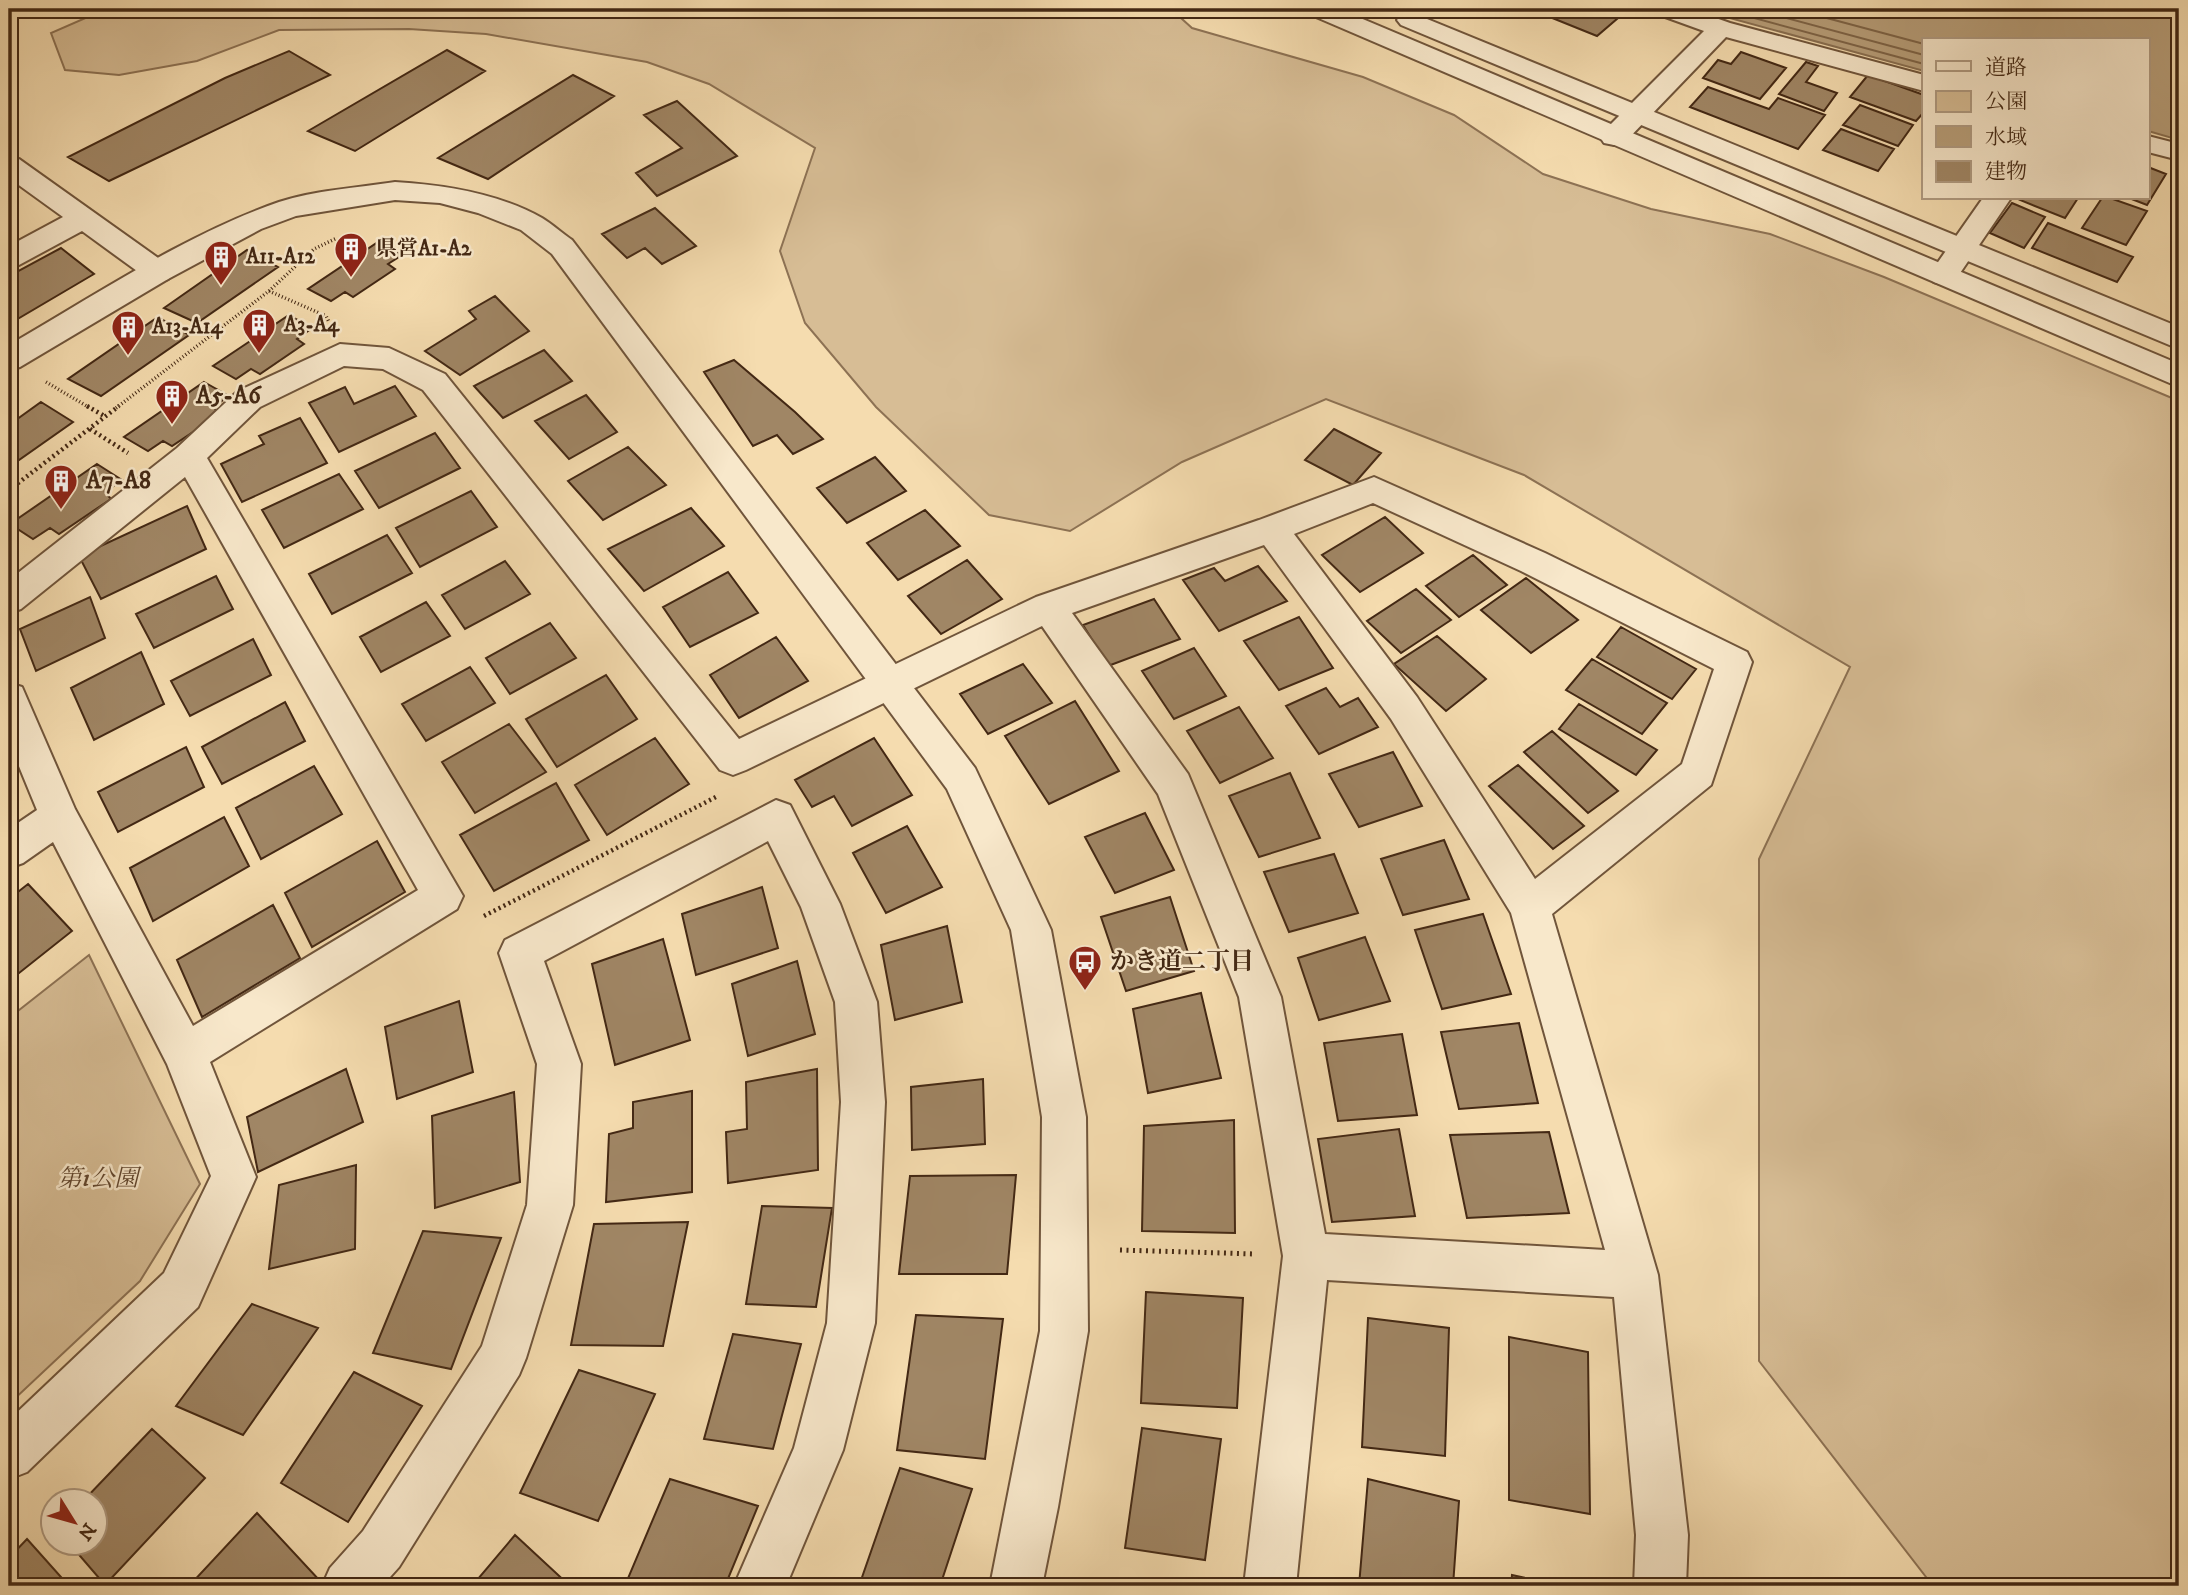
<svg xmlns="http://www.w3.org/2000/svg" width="2188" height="1595" font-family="'IM FELL DW Pica','Noto Serif JP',serif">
<rect width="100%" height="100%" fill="#f5dcaf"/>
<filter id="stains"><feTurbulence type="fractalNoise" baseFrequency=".00286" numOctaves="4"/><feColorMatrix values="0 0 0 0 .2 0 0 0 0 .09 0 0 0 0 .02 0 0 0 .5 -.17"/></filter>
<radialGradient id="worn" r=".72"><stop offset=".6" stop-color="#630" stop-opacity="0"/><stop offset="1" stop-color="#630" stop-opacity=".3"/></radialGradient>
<path fill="#d7bd95" stroke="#8d7254" stroke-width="2" d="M106 9H1171L1192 28 1363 77 1454 115 1543 174 1651 209 1770 234 1884 277 2179 401V1586H1933L1759 1361V859L1850 667 1524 475 1326 399 1182 462 1070 531 989 515 876 407 805 323 780 251 815 148 709 84 647 62 486 34 409 29 279 30 197 61 119 75 65 70 51 33Z
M89 955 200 1184 140 1281 9 1404V1018Z"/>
<path fill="#b89f7a" stroke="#896f51" stroke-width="2" d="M1697 9H2179V140L2148 131V40H1924V71Z"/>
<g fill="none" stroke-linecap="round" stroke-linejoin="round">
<path stroke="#7e6447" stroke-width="2" d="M1721 9 1924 64
M1753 9 1924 55
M1793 9 1924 44"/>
</g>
<path fill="#a08665" stroke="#432814" stroke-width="2" d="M1530 9H1617L1625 12 1597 36Z
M447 50 485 71 355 151 308 131Z
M289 51 330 75 109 181 68 157 225 78Z
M1741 52 1786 68 1760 99 1703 78 1718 60 1731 64Z
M1806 62 1818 66 1806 82 1837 93 1824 111 1779 94Z
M573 75 614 96 488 179 438 158Z
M1868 75 1924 95V112L1916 121 1850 97Z
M1708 87 1769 109 1778 98 1825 115 1798 149 1690 107Z
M677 101 737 156 657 196 636 173 682 148 644 115Z
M1860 105 1913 125 1898 146 1843 125Z
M1841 129 1894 149 1878 171 1823 150Z
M2148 167 2166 174 2147 205 2129 198H2148Z
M2022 198H2078L2065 218 2020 200Z
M2102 198H2110L2147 211 2126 245 2082 228Z
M2012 203 2045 217 2024 248 1990 233Z
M655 208 696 246 662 264 645 248 627 258 602 234Z
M2048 223 2133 257 2117 282 2032 248Z
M378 242 402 255 388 264 395 269 353 297 345 292 331 301 308 289Z
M61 248 94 274 9 324V276Z
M247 250 278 267 197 323 164 308Z
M495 296 529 331 460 375 425 351 476 319 469 311Z
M289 315 312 328 297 339 304 344 260 374 251 369 236 379 213 366Z
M158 317 189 335 101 396 68 379Z
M544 350 572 381 503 418 474 386Z
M734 360 795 412 823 439 793 454 777 435 753 446 704 372Z
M204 382 229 396 213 407 220 414 172 446 163 441 148 451 124 437Z
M395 386 416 416 339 452 309 403 345 387 354 404Z
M586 395 617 432 569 459 535 421Z
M41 402 73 422 9 467V425Z
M300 418 327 463 242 502 221 464 264 444 259 436Z
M1334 429 1381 453 1353 485 1305 460Z
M435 433 460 468 379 508 355 471Z
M628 447 666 485 603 520 568 481Z
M875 457 906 491 847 523 817 488Z
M97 464 122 480 105 492 111 499 59 534 50 528 33 539 10 524Z
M339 474 363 509 284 548 262 510Z
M471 491 497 527 420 567 396 528Z
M187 506 206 549 101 599 79 556Z
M691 508 724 546 644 591 608 549Z
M925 510 960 546 898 580 867 543Z
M1385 517 1423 553 1360 592 1322 555Z
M387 535 412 573 332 614 309 574Z
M1473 555 1507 585 1459 617 1426 586Z
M967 560 1002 599 941 634 908 596Z
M505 561 530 594 465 629 442 595Z
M1258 566 1287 601 1219 631 1183 580 1214 568 1225 581Z
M728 572 758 613 690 647 663 607Z
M216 576 233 609 154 648 136 614Z
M1526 578 1578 620 1531 653 1481 610Z
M1416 589 1451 620 1401 653 1367 621Z
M90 597 105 638 36 671 20 629Z
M1154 599 1180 639 1108 666 1083 625Z
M426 602 450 636 381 672 360 637Z
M1299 617 1333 668 1279 690 1244 641Z
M550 623 576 658 510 694 486 658Z
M1621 627 1696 669 1672 699 1597 657Z
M1437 636 1486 679 1446 711 1394 664Z
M776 637 808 681 739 718 710 675Z
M253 639 271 675 190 716 171 681Z
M1194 648 1226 696 1174 719 1142 671Z
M141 652 164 704 94 740 71 688Z
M1592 659 1667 703 1642 734 1566 690Z
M1023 664 1052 703 988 734 960 694Z
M470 667 495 703 426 741 402 704Z
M606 675 637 719 557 767 526 719Z
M1326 688 1340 707 1358 698 1378 727 1319 754 1286 706Z
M1075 701 1119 771 1049 804 1005 736Z
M285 702 305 741 222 784 202 747Z
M1579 704 1657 750 1636 775 1559 729Z
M1239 707 1273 758 1220 783 1187 731Z
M509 724 546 772 475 813 442 762Z
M1552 731 1618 791 1588 813 1524 752Z
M655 738 689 784 607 835 575 785Z
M874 738 912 795 852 826 834 796 812 807 795 780Z
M186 747 204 787 118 832 98 792Z
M1393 752 1422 806 1359 827 1329 774Z
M1518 765 1584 826 1553 849 1489 786Z
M314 766 342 814 261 859 236 808Z
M1290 773 1320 838 1259 857 1229 796Z
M556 783 589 840 494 891 460 835Z
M1145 813 1174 870 1115 893 1085 837Z
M224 817 249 866 153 921 130 868Z
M907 826 942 887 886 913 853 853Z
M1444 840 1469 899 1403 915 1381 859Z
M377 841 405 892 312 947 285 893Z
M1334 854 1358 913 1289 932 1264 872Z
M28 884 72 931 9 981V899Z
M762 887 778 948 696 975 682 914Z
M1170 897 1194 971 1126 991 1101 917Z
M273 905 300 958 202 1017 177 960Z
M1483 914 1511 994 1442 1009 1415 930Z
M947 926 962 1002 895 1020 881 945Z
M1365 937 1390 1001 1319 1020 1298 958Z
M663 939 690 1040 615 1065 592 964Z
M797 961 815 1034 748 1056 732 984Z
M1201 993 1221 1078 1148 1093 1133 1009Z
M459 1001 473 1072 397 1099 385 1027Z
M1519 1023 1538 1103 1459 1109 1441 1032Z
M1402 1034 1417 1115 1338 1121 1324 1043Z
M346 1069 363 1122 258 1172 247 1117Z
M817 1069 818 1170 728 1183 726 1132 747 1129 746 1082Z
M983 1079 985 1144 912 1150 911 1087Z
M692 1091V1192L606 1202 609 1134 633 1128V1102Z
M514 1092 520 1182 435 1208 432 1116Z
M1234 1120 1235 1233 1142 1231 1144 1126Z
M1399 1129 1415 1216 1332 1222 1318 1139Z
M1549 1132 1569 1213 1467 1218 1450 1135Z
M356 1165 355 1249 269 1269 279 1185Z
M1016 1175 1007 1274H899L910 1176Z
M762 1206 832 1208 816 1307 746 1304Z
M688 1222 663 1346 571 1345 594 1224Z
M423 1231 501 1238 451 1369 373 1353Z
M1146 1292 1243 1298 1237 1408 1141 1403Z
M252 1304 318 1328 243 1435 176 1406Z
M916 1315 1003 1319 985 1459 897 1450Z
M1368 1318 1449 1328 1445 1456 1362 1447Z
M733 1334 801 1344 773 1449 704 1439Z
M1509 1337 1588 1352 1590 1514 1509 1500Z
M579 1370 655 1394 598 1521 520 1493Z
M354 1372 422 1406 348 1522 281 1483Z
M1142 1428 1221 1439 1205 1560 1125 1548Z
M152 1429 205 1478 105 1585 68 1542H94V1500H84Z
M900 1468 972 1489 940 1586H859Z
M670 1479 758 1506 725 1586H636L626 1583Z
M1368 1479 1459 1501 1453 1586H1359Z
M257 1513 321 1582 317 1586H189Z
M515 1535 570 1586H472Z
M27 1539 69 1586H9V1558Z
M1512 1575 1561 1586H1511Z"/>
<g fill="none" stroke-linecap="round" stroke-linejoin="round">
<defs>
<path id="minor" d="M1654 9H1690L1730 23 1924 75V91L1726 37 1624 143 1614 145 1604 143 1600 137 1604 131 1704 31 1657 14Z
M2148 136 2179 144V160L2148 152Z
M9 157 19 159 168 265 173 272 168 279 158 282 148 279 82 231 19 265 9 267V246L63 217 9 178Z
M1983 198H2011L1954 282 1944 285 1934 282 1929 275Z
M340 344 389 348 445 374 739 739 1036 597 1259 520 1374 477 1545 553 1747 652 1752 662 1711 785 1552 914 1658 1275 1688 1535 1686 1586H1634L1636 1535 1614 1297 1327 1280 1296 1586H1244L1283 1256 1239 997 1158 794 1042 626 746 770 733 775 720 770 423 390 383 369 344 366 260 407 207 458 463 896 457 909 210 1062 256 1177 198 1307 27 1472 9 1479V1420L164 1273 211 1176 167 1064 53 842 23 863 9 868V829L37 810 9 742V683L22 687 75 809 193 1026 418 890 185 477 21 609 9 613V580L177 448 238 391ZM1373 503 1521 571 1714 669 1682 764 1535 879 1417 697 1294 534ZM1264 545 1391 719 1511 913 1605 1250 1325 1234 1281 997 1188 774 1072 613Z
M776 800 790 805 840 904 877 1002 885 1102 875 1323 843 1450 786 1586H734L794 1448 827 1323 841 1102 835 1002 801 907 768 841 544 961 581 1064 573 1205 526 1358 519 1375 399 1567 382 1586H322L330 1568 363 1531 482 1346 527 1205 537 1064 499 953 505 940Z"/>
<path id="tertiary" d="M1306 9H1339L2179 364V387L1309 14Z
M1410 12 2179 327V349L1401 25 1397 20 1401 15Z
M395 182C444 185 498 193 542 218 552 224 562 233 572 240L975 768 1045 917 1051 930 1086 1117 1088 1331 1058 1507 1042 1586H990L1040 1331 1042 1117 1011 930 947 789 552 254 521 230 478 213 440 203 395 200 296 216 261 229 168 279 20 367 9 370V345C94 296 186 234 279 202 315 190 357 188 395 182Z"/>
</defs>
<use href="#minor" stroke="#70553b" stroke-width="4"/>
<use href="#tertiary" stroke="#70553b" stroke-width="4"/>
<path stroke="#432814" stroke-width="3.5" stroke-dasharray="1 2.5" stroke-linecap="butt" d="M269 291 326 316 329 322
M46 382 90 408
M116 408 269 291 314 249 337 238"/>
<path stroke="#432814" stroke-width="4.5" stroke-dasharray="2 3.5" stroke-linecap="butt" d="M87 406 106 417
M90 429 128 453
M9 490 119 406
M484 916 716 797"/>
<path stroke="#432814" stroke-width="5" stroke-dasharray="2 4.5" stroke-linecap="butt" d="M1120 1250 1256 1254"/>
<use href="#minor" fill="#f8e8cb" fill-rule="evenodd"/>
<use href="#tertiary" fill="#f8e8cb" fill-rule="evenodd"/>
</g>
<defs>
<symbol id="building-pin" viewBox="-11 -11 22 30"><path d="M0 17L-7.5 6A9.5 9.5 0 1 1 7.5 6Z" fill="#8f2418" stroke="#f8e8cb"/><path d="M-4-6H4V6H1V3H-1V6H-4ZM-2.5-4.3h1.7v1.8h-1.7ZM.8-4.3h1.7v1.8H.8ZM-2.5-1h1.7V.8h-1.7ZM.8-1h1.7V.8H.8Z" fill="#fff"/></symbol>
<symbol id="bus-pin" viewBox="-11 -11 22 30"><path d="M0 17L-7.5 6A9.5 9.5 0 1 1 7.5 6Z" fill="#8f2418" stroke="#f8e8cb"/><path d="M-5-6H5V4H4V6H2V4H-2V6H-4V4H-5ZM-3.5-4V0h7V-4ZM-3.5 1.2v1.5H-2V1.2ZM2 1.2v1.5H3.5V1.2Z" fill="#fff"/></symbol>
</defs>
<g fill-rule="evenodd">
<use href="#building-pin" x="332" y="230" width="38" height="52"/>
<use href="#building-pin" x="202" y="238" width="38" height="52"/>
<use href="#building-pin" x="240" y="306" width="38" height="52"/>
<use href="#building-pin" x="109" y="308" width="38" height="52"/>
<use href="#building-pin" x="153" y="377" width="38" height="52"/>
<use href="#building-pin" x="42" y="462" width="38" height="52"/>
<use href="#bus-pin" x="1066" y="943" width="38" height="52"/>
</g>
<g text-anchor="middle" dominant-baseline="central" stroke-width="5" stroke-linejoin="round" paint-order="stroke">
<g font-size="21" font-weight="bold" fill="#432814" stroke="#f8e8cb" text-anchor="start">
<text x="376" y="249">県営A1-A2</text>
<text x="246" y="257">A11-A12</text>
<text x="284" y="325">A3-A4</text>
<text x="152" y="327">A13-A14</text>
</g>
<g font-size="24" font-weight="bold" fill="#432814" stroke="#f8e8cb" text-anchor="start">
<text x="196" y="396">A5-A6</text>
<text x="86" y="481">A7-A8</text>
<text x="1110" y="962">かき道二丁目</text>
</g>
<g font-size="24" font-style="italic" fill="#61462e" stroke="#f8e8cb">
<text x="98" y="1179">第1公園</text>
</g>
</g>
<rect width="2188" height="1595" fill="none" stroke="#f5dcaf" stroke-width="35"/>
<rect x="10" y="10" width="2167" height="1574" fill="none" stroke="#432814" stroke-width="3.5"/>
<rect x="18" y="18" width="2153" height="1560" fill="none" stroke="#432814" stroke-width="2"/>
<rect x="1922" y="38" width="228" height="161" fill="#f8e8cb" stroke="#b09b82" stroke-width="2"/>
<rect x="1936" y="61" width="35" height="10" fill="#f8e8cb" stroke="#b09b82" stroke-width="2"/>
<text x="1985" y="74" font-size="21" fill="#432814">道路</text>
<rect x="1936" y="91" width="35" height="21" fill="#d7bd95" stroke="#b09b82" stroke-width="2"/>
<text x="1985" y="108" font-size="21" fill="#432814">公園</text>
<rect x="1936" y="126" width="35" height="21" fill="#b89f7a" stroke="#b09b82" stroke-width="2"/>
<text x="1985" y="144" font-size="21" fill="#432814">水域</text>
<rect x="1936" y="161" width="35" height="21" fill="#a08665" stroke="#b09b82" stroke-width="2"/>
<text x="1985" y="178" font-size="21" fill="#432814">建物</text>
<g transform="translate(74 1522) rotate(127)"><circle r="33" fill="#f8e8cb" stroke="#b09b82" stroke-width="2"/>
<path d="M0-5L12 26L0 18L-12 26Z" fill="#8f2418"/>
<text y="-10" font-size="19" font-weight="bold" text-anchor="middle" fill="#432814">N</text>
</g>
<rect width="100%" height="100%" filter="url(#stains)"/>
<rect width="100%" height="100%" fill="url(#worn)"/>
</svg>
